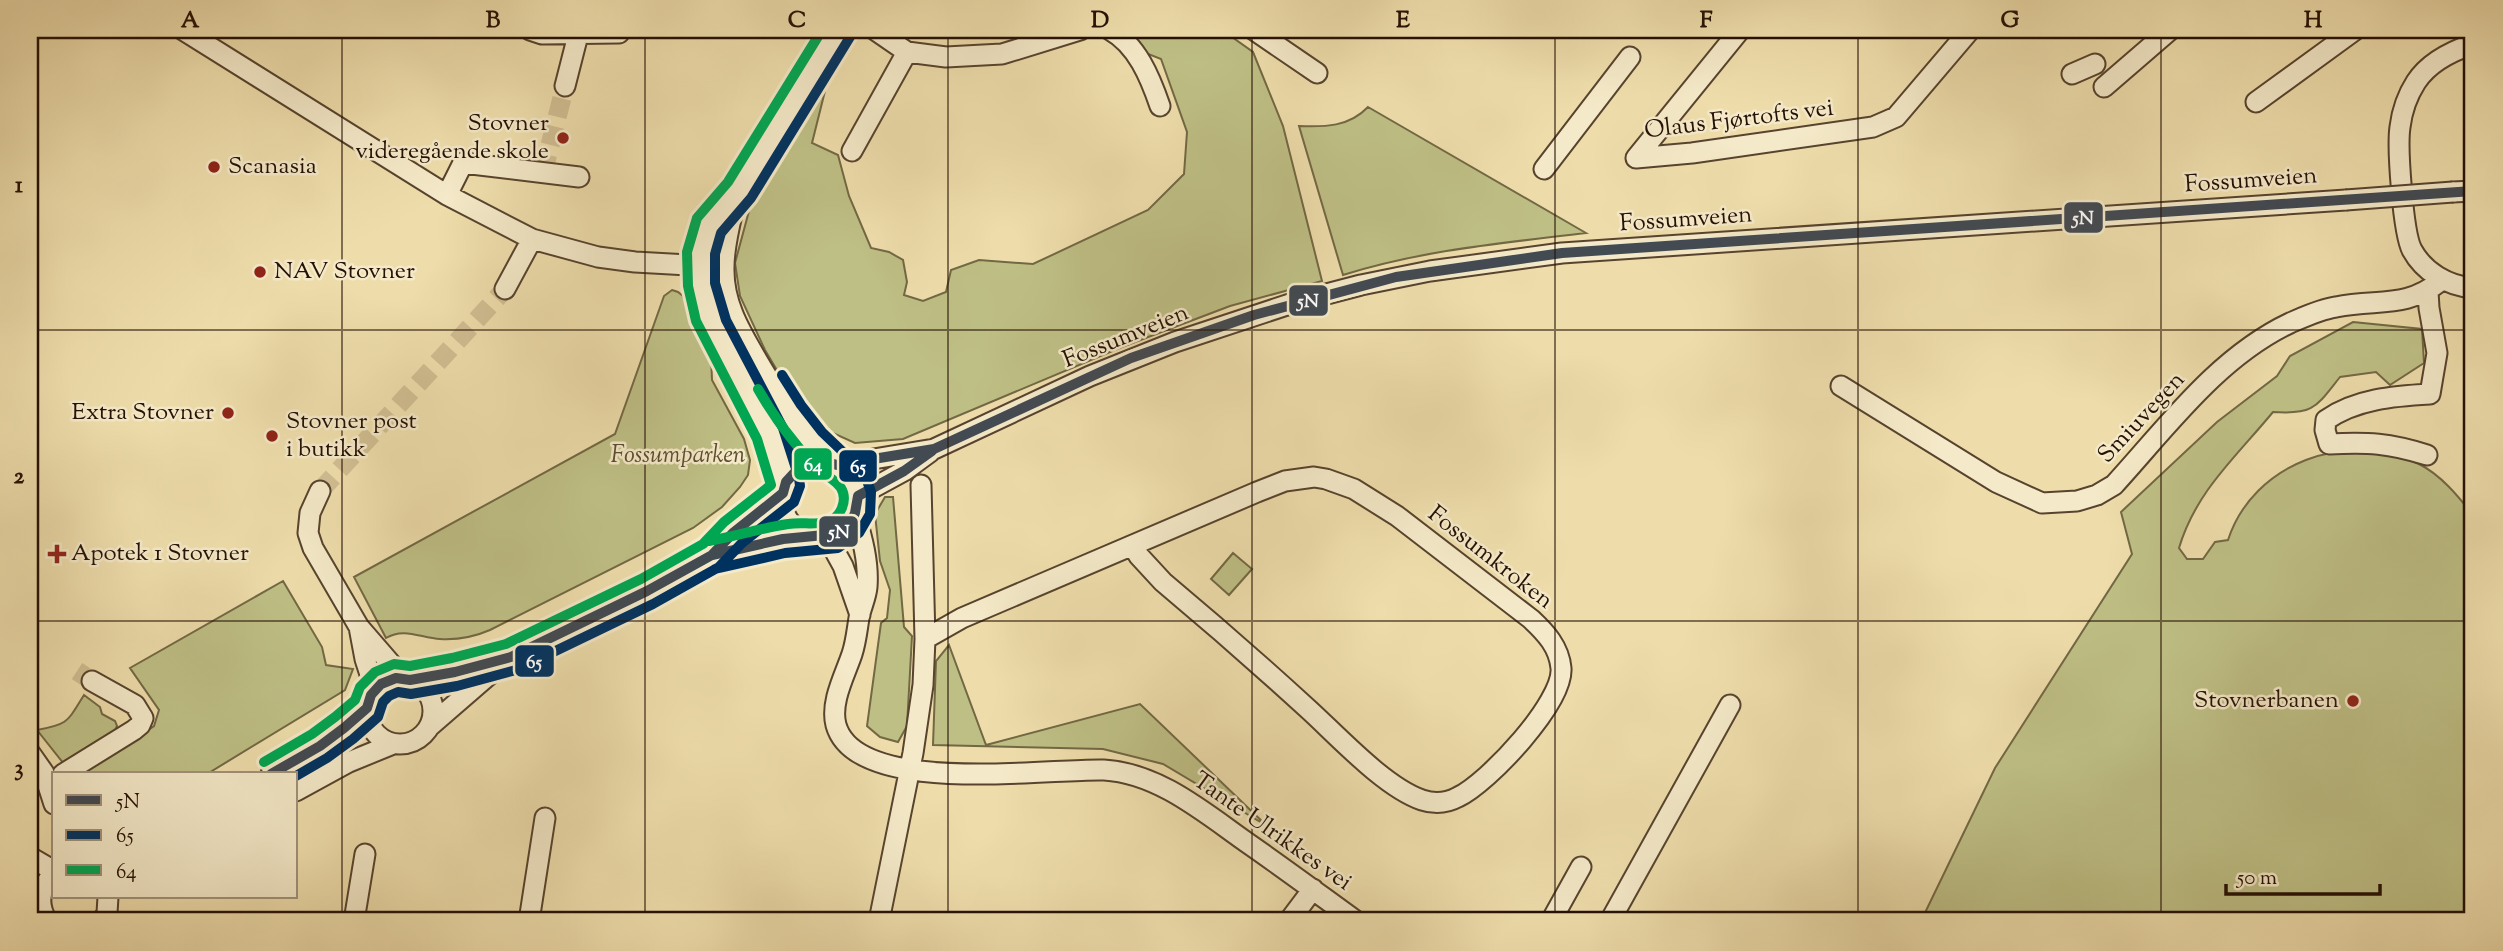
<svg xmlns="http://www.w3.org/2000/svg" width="2503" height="951" font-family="'Sorts Mill Goudy',serif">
<rect width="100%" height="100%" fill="#eeddab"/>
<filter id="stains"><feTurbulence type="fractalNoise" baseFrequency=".00286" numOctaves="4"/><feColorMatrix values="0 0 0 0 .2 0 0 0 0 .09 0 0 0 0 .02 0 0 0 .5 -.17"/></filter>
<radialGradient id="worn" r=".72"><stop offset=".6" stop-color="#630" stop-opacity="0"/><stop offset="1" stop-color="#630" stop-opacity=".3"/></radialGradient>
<path fill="#bebf85" stroke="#726844" stroke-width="2" d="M1120 30H1222L1253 52 1283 126 1322 281 1230 306 1122 347 903 439 855 443 815 425 800 409 765 350 740 296 735 263 749 211 825 91 812 143 838 155 849 196 871 248 889 252 903 260 907 282 904 295 923 301 946 292 951 270 979 260 1033 264 1148 210 1184 174 1187 132 1161 59 1138 50Z
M1368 107 1586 233C1504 243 1422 250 1343 275L1299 126C1325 127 1349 127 1368 107Z
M672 290 678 292 683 296 699 334 711 355 712 380 744 439 750 460 748 475 740 487 722 507 693 528 490 630C474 637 458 640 440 639 421 638 404 627 386 638L354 577 615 434 664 296Z
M2353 322 2422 329 2424 363 2390 385 2376 372 2340 377C2316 407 2314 415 2273 412 2236 457 2196 491 2179 548L2187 559H2203L2215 542 2228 540C2253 463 2347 429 2419 464 2441 475 2458 496 2473 515V921H1921L1995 768 2132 554 2121 512 2217 422 2277 376 2290 356Z
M885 497H893L904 627 912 636 907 726 898 742 880 737 867 726 881 623 887 618 890 590 880 561 875 514Z
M1233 553 1252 569 1229 595 1211 579Z
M283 581 322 647 326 665 353 669 345 690 207 774H81L154 726 159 710 130 668Z
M949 645 986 745 1140 704 1267 826 1163 764 1103 749 933 745 936 661Z
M84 695 100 707 102 714 115 721 117 726 114 733 64 764 37 730C69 724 67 722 84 695Z"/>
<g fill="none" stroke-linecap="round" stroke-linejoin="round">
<path stroke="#d0be92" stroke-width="19" stroke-dasharray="19 10" stroke-linecap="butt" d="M543 173 565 86
M320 491 505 289
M77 671 92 681"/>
<defs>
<path id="minor" d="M183 30 447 195 532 239 598 257 635 262 724 267
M530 30 542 34 619 33
M875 30 907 52 946 57 1002 54 1080 30
M1110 30C1137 45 1150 77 1160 106
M1254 30 1317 73
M2473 44C2452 51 2429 62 2416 82 2407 96 2402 111 2400 127 2397 147 2403 233 2412 250 2424 272 2448 286 2473 288
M2072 74 2095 64
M565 86 578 35
M2104 87 2170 30
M2256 102 2355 30
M852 151 907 52
M1636 158 1692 153 1873 127 1896 117 1970 30
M1636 158 1740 30
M1544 169 1630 57
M2453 192 2473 191
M737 193C732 217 724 242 724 267 723 302 739 329 756 358 780 399 799 429 832 463
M447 195 463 163 579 177
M505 289 532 239
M1841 386 1996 482 2042 503 2077 501 2097 495 2114 485C2167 427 2218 357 2290 323 2304 317 2321 309 2336 307 2379 298 2404 310 2442 280
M2427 455C2389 443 2368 442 2329 444L2325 430 2326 420C2356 399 2394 396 2430 394L2437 353 2429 308 2428 291
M782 499a38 38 0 1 1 76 0a38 38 0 1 1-76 0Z
M837 465 934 449 1090 376 1175 342 1296 302 1361 285 1430 271 1562 253 2346 200
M786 482 763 418 721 341 707 311 700 278V255L706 232 715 214 737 193 803 90 838 30
M320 491 310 513 308 533 313 548 359 627 404 679
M858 496 904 471 930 452
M855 514C862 537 869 562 867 587 866 598 861 607 859 618 857 630 856 642 852 654 845 675 830 702 836 725 856 797 1048 768 1104 770 1159 773 1206 814 1249 844 1285 869 1320 895 1356 921
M827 537 843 566 860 615
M712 555 808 536
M359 627 365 659 375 690
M925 639 962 618 1257 492 1285 481 1314 477 1326 479 1354 489 1397 516 1531 619C1546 633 1559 647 1561 668 1564 702 1488 783 1458 797 1447 803 1434 804 1422 800 1384 787 1337 735 1307 708 1260 665 1212 623 1163 582L1139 556 1133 546
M367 711a33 33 0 1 1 66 0a33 33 0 1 1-66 0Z
M410 680 455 672 511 657 647 591 712 555 733 533 783 493
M430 726 504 662
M30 753 44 773 54 804
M63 774 134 730 140 725 143 718 135 705 92 681
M271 774 333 737 367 708
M296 791 349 762 393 744
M30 857 54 871
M47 921C37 904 39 887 54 874
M102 921 107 913 108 897
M354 921 365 854
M529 921 545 818
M879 921 913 753 923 685 925 639 921 485
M1289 921 1313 889
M1551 921 1581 867
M1610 921 1730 705"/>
</defs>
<use href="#minor" stroke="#57432e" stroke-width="23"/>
<use href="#minor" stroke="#f4e9c8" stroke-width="19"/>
<defs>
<path id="minor-bridge" d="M2346 200 2453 192"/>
</defs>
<use href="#minor-bridge" stroke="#57432e" stroke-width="23" stroke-linecap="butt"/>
<use href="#minor-bridge" stroke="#f4e9c8" stroke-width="19"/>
<defs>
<path id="bus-1" d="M712 555 783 539 835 534 851 522 855 513 858 496 904 471 932 451
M271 774 320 746 344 728 367 708 371 695 381 684 396 678 410 680 455 672 511 657 647 591 712 555 733 533 783 493 786 482 798 469 814 462 823 461 837 465 934 449 1131 358 1254 315 1396 277 1562 253 2473 191"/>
<path id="bus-2" d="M715 569 785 553 838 548 859 533 870 514 871 492 864 472 822 432 801 405 782 375
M296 776 327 758 353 739 378 717 383 702 389 696 398 692 411 694 457 686 516 670 653 604 719 567 742 543 794 502 800 486 799 478 783 428 726 320 715 283V254L721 233 751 198 850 37"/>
<path id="bus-3" d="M709 541C736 536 762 528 788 524 801 522 814 525 826 522 841 519 848 500 841 488 835 479 823 474 816 467 793 443 774 417 758 389
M264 762 312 734 335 717 355 700 360 687 375 672 394 664 410 666 452 658 506 644 641 579 703 544 724 522 771 485 757 439 696 321 688 286 687 252 697 218 728 182 822 30"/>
</defs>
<use href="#bus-1" stroke="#f4e9c8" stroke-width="16"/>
<use href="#bus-2" stroke="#f4e9c8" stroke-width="16"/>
<use href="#bus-3" stroke="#f4e9c8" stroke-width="16"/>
<use href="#bus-1" stroke="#424a52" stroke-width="10"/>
<use href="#bus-2" stroke="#003260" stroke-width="10"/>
<use href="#bus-3" stroke="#00a651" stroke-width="10"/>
</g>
<path fill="none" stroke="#251004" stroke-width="2" stroke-opacity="0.55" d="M342 30V921M645 30V921M948 30V921M1252 30V921M1555 30V921M1858 30V921M2161 30V921M30 330H2473M30 621H2473"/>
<g fill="#8f2418" stroke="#f4e9c8" stroke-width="2.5">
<circle cx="563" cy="138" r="7"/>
<circle cx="214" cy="167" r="7"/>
<circle cx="260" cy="272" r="7"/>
<circle cx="228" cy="413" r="7"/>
<circle cx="272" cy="436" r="7"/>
<path d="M53.5 543.5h7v7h7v7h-7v7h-7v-7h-7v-7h7z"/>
<circle cx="2353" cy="701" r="7"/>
</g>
<g text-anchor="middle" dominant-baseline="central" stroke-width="5" stroke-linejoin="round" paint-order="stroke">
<g font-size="24" fill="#251004" stroke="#f4e9c8">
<text transform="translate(1739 120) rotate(-7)">Olaus Fjørtofts vei</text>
<text transform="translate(2251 181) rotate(-4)">Fossumveien</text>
<text transform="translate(1686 220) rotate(-4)">Fossumveien</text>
<text transform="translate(1126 337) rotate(-22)">Fossumveien</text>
<text transform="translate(2142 418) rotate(-47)">Smiuvegen</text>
<text transform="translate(1490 558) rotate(38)">Fossumkroken</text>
<text transform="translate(1272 832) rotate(35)">Tante Ulrikkes vei</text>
</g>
<g font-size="24" fill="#251004" stroke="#f4e9c8" text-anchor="start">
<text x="549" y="124" text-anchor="end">Stovner<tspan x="549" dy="28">videregående skole</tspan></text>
<text x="228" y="167">Scanasia</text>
<text x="274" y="272">NAV Stovner</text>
<text x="214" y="413" text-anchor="end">Extra Stovner</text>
<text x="286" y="422">Stovner post<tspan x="286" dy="28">i butikk</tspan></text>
<text x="71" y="554">Apotek 1 Stovner</text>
<text x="2339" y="701" text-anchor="end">Stovnerbanen</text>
</g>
<g font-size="24" font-style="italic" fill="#5b4d31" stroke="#f4e9c8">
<text x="678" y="456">Fossumparken</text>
</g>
</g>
<g stroke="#f4e9c8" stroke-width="2.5">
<rect x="2063" y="201" width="41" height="33" rx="7" fill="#424a52"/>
<rect x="1288" y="284" width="41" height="33" rx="7" fill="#424a52"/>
<rect x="793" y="447" width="40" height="34" rx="7" fill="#00a651"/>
<rect x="838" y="449" width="40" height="34" rx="7" fill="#003260"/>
<rect x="818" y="515" width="41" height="33" rx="7" fill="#424a52"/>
<rect x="514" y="644" width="41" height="34" rx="7" fill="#003260"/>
</g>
<g font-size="19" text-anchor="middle" font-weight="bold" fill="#fff">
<text x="2083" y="224">5N</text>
<text x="1308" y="307">5N</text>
<text x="813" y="471">64</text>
<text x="858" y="473">65</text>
<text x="839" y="538">5N</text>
<text x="534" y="668">65</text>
</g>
<rect width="2503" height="951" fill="none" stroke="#eeddab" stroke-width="77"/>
<rect x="52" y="772" width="245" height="126" fill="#f4e9c8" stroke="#a1927a" stroke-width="2"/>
<rect x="66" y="795" width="35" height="10" fill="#424a52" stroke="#a1927a" stroke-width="2"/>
<text x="116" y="808" font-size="21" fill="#251004">5N</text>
<rect x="66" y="830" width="35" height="10" fill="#003260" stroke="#a1927a" stroke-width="2"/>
<text x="116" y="842" font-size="21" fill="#251004">65</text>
<rect x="66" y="865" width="35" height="10" fill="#00a651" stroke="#a1927a" stroke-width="2"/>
<text x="116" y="878" font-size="21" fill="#251004">64</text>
<path d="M2226 884v10h154v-10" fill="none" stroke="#251004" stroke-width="3.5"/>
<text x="2237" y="884" font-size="21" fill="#251004" stroke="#f4e9c8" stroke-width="5" paint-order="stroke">50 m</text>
<rect x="38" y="38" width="2426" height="874" fill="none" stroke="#251004" stroke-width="2.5"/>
<g font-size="23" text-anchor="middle" font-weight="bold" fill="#251004">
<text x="190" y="27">A</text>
<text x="493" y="27">B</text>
<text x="797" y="27">C</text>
<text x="1100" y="27">D</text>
<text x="1403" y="27">E</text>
<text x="1706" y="27">F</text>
<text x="2010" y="27">G</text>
<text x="2313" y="27">H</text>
<text x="19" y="192">1</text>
<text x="19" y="483">2</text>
<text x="19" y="775">3</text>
</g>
<rect width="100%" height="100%" filter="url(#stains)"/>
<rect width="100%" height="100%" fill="url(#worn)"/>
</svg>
